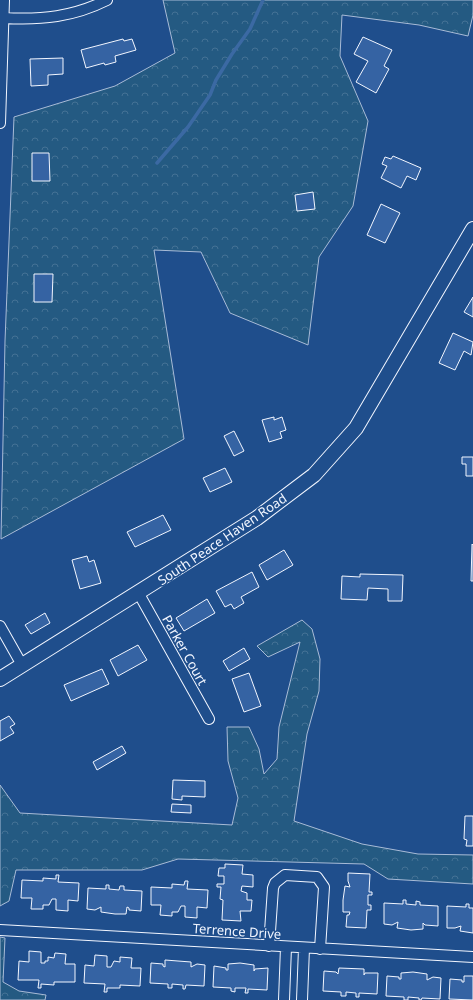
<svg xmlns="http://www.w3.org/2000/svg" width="473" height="1000" font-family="'Noto Sans',sans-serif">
<defs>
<pattern id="forest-crowns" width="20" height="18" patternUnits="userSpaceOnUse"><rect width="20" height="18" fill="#245a82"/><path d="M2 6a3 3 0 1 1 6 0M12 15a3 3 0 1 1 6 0" fill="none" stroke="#447295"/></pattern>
</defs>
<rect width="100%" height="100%" fill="#1f4e8c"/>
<path fill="url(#forest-crowns)" stroke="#a8bbd7" d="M163 0H473V15L468 36 419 25 342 15 340 56 368 121 353 206 319 257 308 345 230 313 201 252 154 250 184 439 1 539 5 341 14 117 115 86 175 53Z
M302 620 312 629 320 659 319 691 307 734 294 821 362 844 418 854 473 855V884L388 879 364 864 178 859 142 870H16L9 901 0 906V785L20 813 232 825 238 798 228 761 227 727H249L259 749 264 774 277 759 279 727 300 642 268 657 257 646Z
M0 937 5 938 3 982 19 991 46 995 45 1000H0Z"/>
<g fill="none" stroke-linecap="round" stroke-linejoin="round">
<path stroke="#3b69a3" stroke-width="3.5" d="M157 163 188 127 210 95 216 80 232 54 250 29 263 0"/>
</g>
<path fill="#3563a3" stroke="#f2f6ff" d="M363 37 392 50 384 66 389 69 376 93 356 82 368 61 354 54Z
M123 39 124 41 132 39 136 50 115 56 116 62 105 65 104 63 86 68 81 50Z
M63 58V74L48 75V85L31 86 30 59Z
M32 153H49L50 181H32Z
M393 156 421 168 416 180 407 176 401 188 381 178 387 166 382 164 385 157 391 159Z
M313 192 315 209 297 211 295 195Z
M381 204 400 213 385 243 367 235Z
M34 274H53L52 302H34Z
M473 297V317L464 312Z
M453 333 473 342 471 355 464 351 455 370 439 363Z
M274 417V420L282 417 286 430 280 432 282 438 269 442 262 420Z
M234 431 244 451 234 456 224 436Z
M462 457H473V476H466V464H462Z
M225 468 232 482 210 492 203 478Z
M163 515 171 530 135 547 127 532Z
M472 544 473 545V581H471Z
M284 550 293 565 267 580 259 565Z
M87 556 89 562 94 560 101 583 80 589 72 560Z
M252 572 259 587 241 597 244 603 234 609 231 604 225 607 216 591Z
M360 574 403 575 402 601H388V589L368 588 367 600 341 599 342 576 360 577Z
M207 599 215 613 184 631 176 618Z
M45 613 50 623 31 634 25 625Z
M138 645 147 660 118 676 110 660Z
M244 648 250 659 229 671 223 661Z
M102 669 109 684 71 701 64 685Z
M249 673 261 706 244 712 232 679Z
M9 716 15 724 10 727 14 733 0 741V721Z
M122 746 126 753 97 770 93 762Z
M173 780 205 781V797L182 796V800L172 799Z
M172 804 191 805V813L171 812Z
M465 816H473V846H466L467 840 464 839Z
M225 864 243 865 242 874 253 875V887L242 886 241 891 247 893V900H252L251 911H240L241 921 222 920 223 900 220 899 221 887H217V884H224V876H218L219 868H225Z
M348 873 370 874 369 892H372V895H368V905H371V910H367L366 928 346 927 347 915H349L350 912H343V900L345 886 350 887 348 881Z
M56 875H59L58 882 79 883 78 901 68 900V911L56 910V899H52L49 905H43V909H31L32 898H21L22 880 43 881V878L56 879Z
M185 881H188L187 889 208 890 207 908 197 907V918L185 917V906H181L178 912H172V916L160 915 161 905H151V887L172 888V884L184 885Z
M106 885H109V889L119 890 120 886H124V890L142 891 141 911 129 910V908L127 907 126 914H115L101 912V907L95 910 87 909 88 888 106 889Z
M403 900H406V904L416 905V901L420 902V905L438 906V926L425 925 423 923V929L411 930 397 928 398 922 392 925 384 924V903L403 904Z
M466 904H469V908H473V933L460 931 461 926 455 928H447V906L466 907Z
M29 951 41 952V963H45V961H48V957L54 958 55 953 66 954 65 964H75V982H54V985L41 984V988H38L39 980H18L19 961 29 962Z
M95 955 107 956V967H111L114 961 120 962V957L132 958 131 968H141L140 986 120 985V988H107V992H104L105 984 84 983 85 965 94 966Z
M165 960 191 962V967L197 964 205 965 204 986 186 985 185 989H183V985L172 984V988H168V984L150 983 151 963 163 964V966L165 967Z
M240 963 254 965V971L255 969 268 968 267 990 248 989V993H245L246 988H235V992L231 991V988L213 987 214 966 226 968V970H228V964Z
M339 968 364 969V975L365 973H378L377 994 359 993V997H356V993L346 992V996H341V992L323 991 324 971 336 972 338 974Z
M413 972 427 974V980L433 977 441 978 440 999 422 998 421 1000H419V998L408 997V1000H404V997L386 996 387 976 399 977V979H401V973Z
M464 976H473V1000L449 999 450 979 462 980V982H464Z"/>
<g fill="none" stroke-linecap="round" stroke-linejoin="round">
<defs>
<path id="street" d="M4 18C42 20 73 17 107 0
M0 123 4 0
M139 594 209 719
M0 626 22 665
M0 930 473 957
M269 946 273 888 275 883 285 875 317 877 324 887 320 949
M284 1000 286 947
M302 1000 304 948"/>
<path id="secondary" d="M0 679 257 518 314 475 356 428 473 229"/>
</defs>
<use href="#street" stroke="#f2f6ff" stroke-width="12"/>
<use href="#secondary" stroke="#f2f6ff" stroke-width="16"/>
<use href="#street" stroke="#1f4e8c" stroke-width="10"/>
<use href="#secondary" stroke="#1f4e8c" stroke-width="14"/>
</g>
<g text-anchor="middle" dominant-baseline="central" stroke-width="3" stroke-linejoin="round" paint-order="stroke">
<g font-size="13" fill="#f2f6ff" stroke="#1f4e8c">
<text transform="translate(222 539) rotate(-34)">South Peace Haven Road</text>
<text transform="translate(185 650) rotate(61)">Parker Court</text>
<text transform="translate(237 931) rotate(4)">Terrence Drive</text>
</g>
</g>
</svg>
